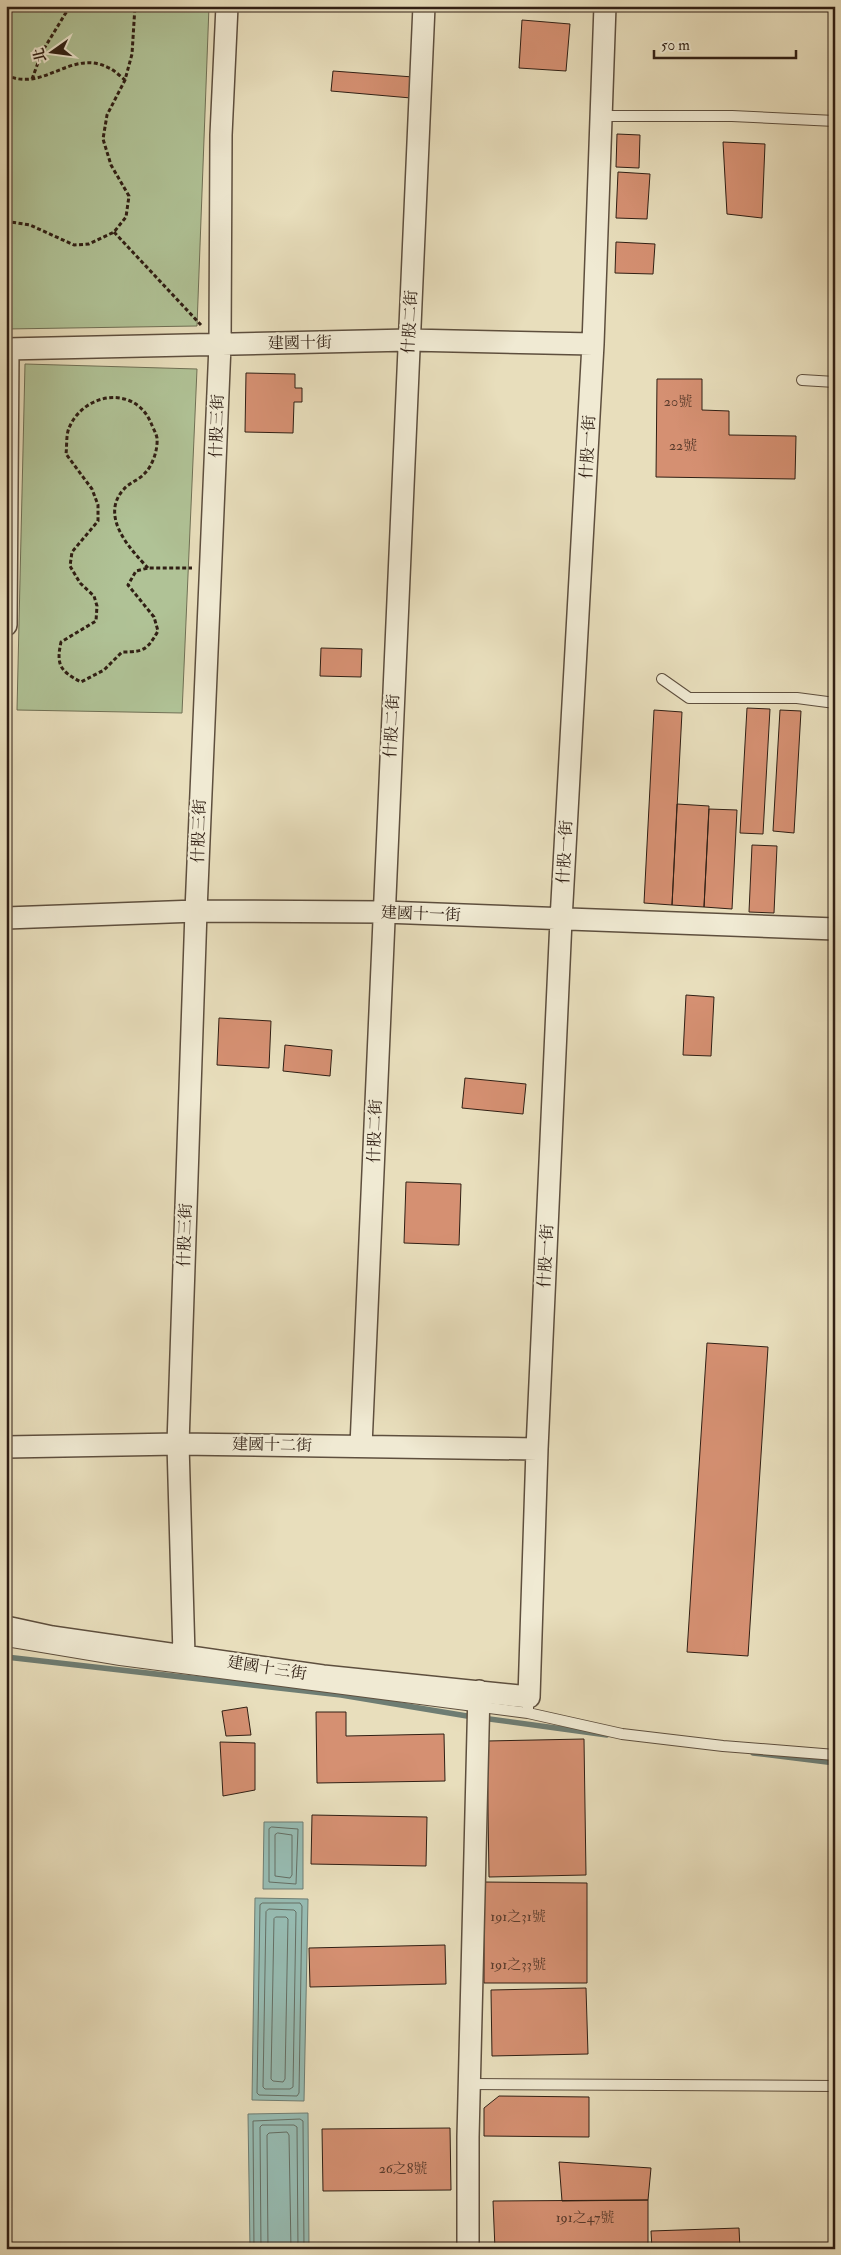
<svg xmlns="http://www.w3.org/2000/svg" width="841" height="2255" font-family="'IM FELL Double Pica','Noto Serif TC',serif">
<rect width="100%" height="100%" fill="#e8debc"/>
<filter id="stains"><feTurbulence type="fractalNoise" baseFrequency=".004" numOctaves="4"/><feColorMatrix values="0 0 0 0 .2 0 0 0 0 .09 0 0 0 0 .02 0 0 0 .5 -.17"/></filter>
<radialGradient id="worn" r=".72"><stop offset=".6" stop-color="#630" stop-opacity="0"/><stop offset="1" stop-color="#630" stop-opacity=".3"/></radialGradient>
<path fill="#b0c296" stroke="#707055" d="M6 6H209L197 326 6 329Z
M25 364 197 369 182 713 17 710Z"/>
<path fill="#97bcb3" stroke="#6e7d73" d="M264 1822H303V1889H263Z
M255 1898 308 1899 304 2101 252 2100Z
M308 2113 309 2249H250L248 2114Z"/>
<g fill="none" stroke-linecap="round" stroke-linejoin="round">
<path stroke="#646e64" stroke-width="1" d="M272 1827 298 1829 296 1884 269 1882V1829Z
M278 1833 292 1835V1875L290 1878 275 1876V1835Z
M263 1903H300L302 1906 299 2093 297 2096 259 2095 257 2093 260 1905Z
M269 1909 294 1910 296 1912 293 2087 290 2089H265L263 2087 266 1912Z
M276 1917H286L288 1919 285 2079 283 2082 273 2081 271 2079 274 1919Z
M254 2249 253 2121 300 2119 303 2121 304 2249
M261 2249 260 2127 262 2125H294L297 2127 298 2249
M268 2249 267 2135 269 2133 287 2132 289 2135 291 2249"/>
<path stroke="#6e7d73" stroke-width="5.5" d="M6 1657 341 1695 473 1717
M482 1718 607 1735
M753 1753 835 1763"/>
</g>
<path fill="#d59072" stroke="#301f14" d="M522 20 570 24 566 71 519 68Z
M333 71 413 77 411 98 331 91Z
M617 134 640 135 639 168 616 167Z
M723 142 765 144 762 218 727 214Z
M618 172 650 174 647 219 616 218Z
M616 242 655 244 653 274 615 273Z
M246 373 295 374V388H302V402H294L293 433 245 432Z
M657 379H702V410L729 411V435L796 436 795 479 656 477Z
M321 648 362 649 361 677 320 676Z
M747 708 770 709 763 834 740 833Z
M654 710 682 712 672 905 644 903Z
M780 710 801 711 794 833 773 831Z
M677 804 709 806 704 907 672 905Z
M709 809 737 810 732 909 704 907Z
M752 845 777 846 774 913 749 912Z
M686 995 714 997 711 1056 683 1055Z
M219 1018 271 1021 269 1068 217 1065Z
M285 1045 332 1050 330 1076 283 1071Z
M465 1078 526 1084 523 1114 462 1108Z
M406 1182 461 1184 459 1245 404 1243Z
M707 1343 768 1347 748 1656 687 1652Z
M247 1707 251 1735 226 1736 222 1711Z
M316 1712H346V1736L444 1734 445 1781 317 1783Z
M584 1739 586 1875 489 1877 487 1741Z
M220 1742 255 1743V1790L223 1796Z
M312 1815 427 1817 426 1866 311 1864Z
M484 1882 587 1883V1983H484Z
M445 1945 446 1984 310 1987 309 1948Z
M586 1988 588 2054 492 2056 491 1990Z
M499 2096 589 2097V2137L484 2136V2108Z
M450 2128 451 2190 323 2191 322 2129Z
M559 2162 651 2168 648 2200 562 2201Z
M648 2200V2249H495L493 2201Z
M739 2228 740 2249H652L651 2231Z"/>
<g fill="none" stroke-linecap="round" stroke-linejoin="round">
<defs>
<path id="lane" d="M602 116H732L835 121
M802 380 835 382
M662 679 689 698H797L835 703
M6 1641 120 1660 528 1713
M528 1707V1713L622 1734 723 1746 835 1755
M470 2084 835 2086"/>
<path id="street" d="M6 349 409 340 593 344
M6 625 8 349
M6 918 196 911 384 912 835 929
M361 1446 424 6
M6 1447 178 1444 537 1449
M6 1627 52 1637 323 1676 529 1697 537 1449 561 920 593 344 605 6
M184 1655 178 1444 196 911 220 345 221 135 227 6
M468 2249V2137L479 1691"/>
</defs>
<use href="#lane" stroke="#5e4f3e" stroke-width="12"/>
<use href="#street" stroke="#5e4f3e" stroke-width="24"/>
<path stroke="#301f14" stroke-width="3" stroke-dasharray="4 2.5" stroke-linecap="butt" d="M60 6 66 11
M6 75C44 93 71 48 109 68 114 70 120 76 125 80
M32 79 42 52 70 6
M6 224 11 222 30 225 74 245 89 244 114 232 126 217 129 196 111 165 103 139 107 115 125 80 132 54 135 6
M114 232 201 325
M148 568C130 549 99 516 124 489 129 483 139 480 145 473 153 465 158 449 157 438 156 433 153 428 151 423 135 385 84 392 69 428 66 435 67 446 66 454L92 489 98 505V521L72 552 70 566 80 583 94 596 97 606 96 621 61 642C56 665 60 671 81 682L104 670 122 652C144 652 147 650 158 631L154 617 128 585 136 571 148 568H192"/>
<use href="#lane" stroke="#f0ead3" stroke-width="10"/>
<use href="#street" stroke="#f0ead3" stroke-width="21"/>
</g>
<g text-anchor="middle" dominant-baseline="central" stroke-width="5" stroke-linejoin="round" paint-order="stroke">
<g font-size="14" fill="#593b2c">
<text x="678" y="401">20號</text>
<text x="683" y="445">22號</text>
<text x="518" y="1916">191之31號</text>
<text x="518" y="1964">191之33號</text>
<text x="403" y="2168">26之8號</text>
<text x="585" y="2217">191之47號</text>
</g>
<g font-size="16" fill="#301f14" stroke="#f0ead3">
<text transform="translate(410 322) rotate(-87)">什股二街</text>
<text transform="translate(300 343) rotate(-1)">建國十街</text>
<text transform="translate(217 426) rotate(-88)">什股三街</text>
<text transform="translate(588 447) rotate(-87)">什股一街</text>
<text transform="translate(392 726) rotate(-87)">什股二街</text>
<text transform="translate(199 831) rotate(-88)">什股三街</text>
<text transform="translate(565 852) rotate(-87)">什股一街</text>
<text transform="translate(421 914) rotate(2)">建國十一街</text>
<text transform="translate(375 1131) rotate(-88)">什股二街</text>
<text transform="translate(185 1235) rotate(-88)">什股三街</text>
<text transform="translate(546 1256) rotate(-87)">什股一街</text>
<text transform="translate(272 1445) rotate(1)">建國十二街</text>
<text transform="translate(267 1668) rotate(9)">建國十三街</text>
</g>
</g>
<rect width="841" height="2255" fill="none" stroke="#e8debc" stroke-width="25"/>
<rect x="8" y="8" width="826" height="2240" fill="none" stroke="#301f14" stroke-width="2.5"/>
<rect x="12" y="12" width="816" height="2230" fill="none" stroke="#301f14"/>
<g transform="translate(52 52) rotate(256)" stroke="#f0ead3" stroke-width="4" paint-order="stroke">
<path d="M0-4L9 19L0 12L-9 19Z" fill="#301f14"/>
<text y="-8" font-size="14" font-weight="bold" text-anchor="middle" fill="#301f14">北</text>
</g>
<path d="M654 50v8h142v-8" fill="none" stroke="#301f14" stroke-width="2.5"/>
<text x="661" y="50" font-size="15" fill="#301f14" stroke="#f0ead3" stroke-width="4" paint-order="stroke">50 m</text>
<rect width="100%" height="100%" filter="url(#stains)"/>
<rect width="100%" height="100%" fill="url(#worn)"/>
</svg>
